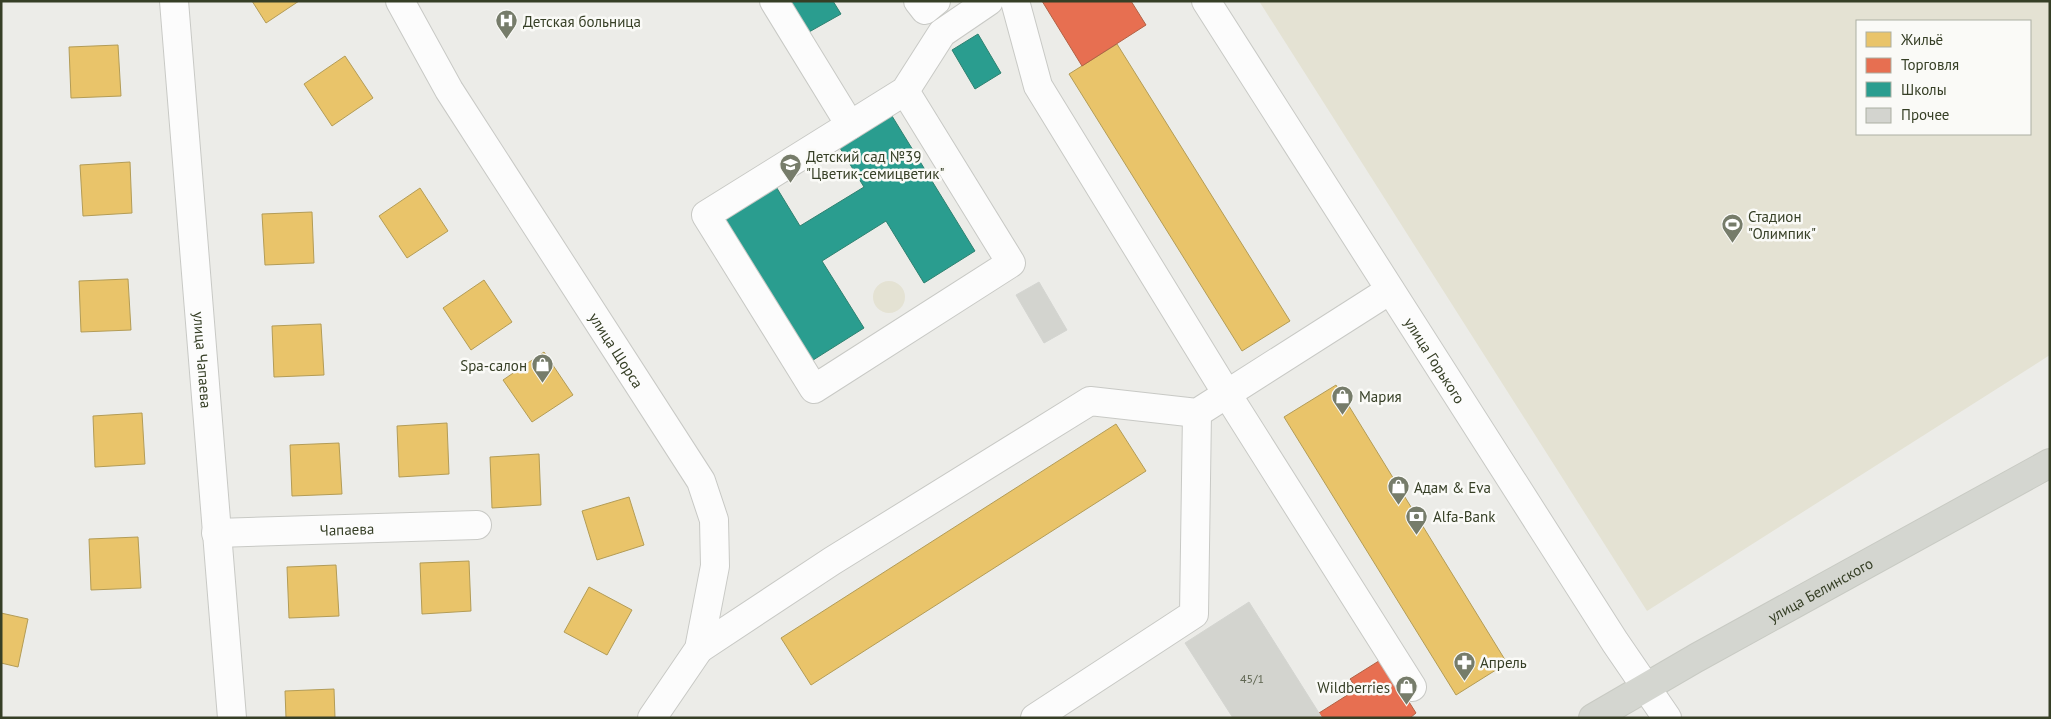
<svg xmlns="http://www.w3.org/2000/svg" width="2051" height="719" font-family="'PT Sans',sans-serif">
<rect width="100%" height="100%" fill="#ecece8"/>
<path fill="#e4e2d3" fill-rule="evenodd" d="M1259 1H2050V355L1647 611ZM1857 21H2030V134H1857Z
M873 297a16 16 0 1 1 32 0a16 16 0 1 1-32 0Z"/>
<path fill="#e9c46a" stroke="#b39c56" d="M252 1H299L266 23Z
M1117 44 1290 321 1242 351 1069 74Z
M118 45 121 96 71 98 69 47Z
M345 56 373 98 332 126 304 84Z
M130 162 132 213 83 216 80 165Z
M420 188 448 231 407 258 379 216Z
M312 212 314 263 265 265 262 214Z
M128 279 131 330 81 332 79 281Z
M484 280 512 322 471 350 443 308Z
M321 324 324 375 274 377 272 326Z
M544 352 573 395 532 422 503 380Z
M1336 385 1507 663 1456 695 1284 417Z
M142 413 145 464 95 467 93 416Z
M447 423 449 474 399 477 397 426Z
M1116 424 1146 471 811 685 781 638Z
M339 443 342 494 292 496 290 445Z
M539 454 541 505 492 508 490 457Z
M629 497 644 545 597 560 582 511Z
M138 537 141 588 91 590 89 539Z
M469 561 471 611 422 614 420 563Z
M336 565 339 616 289 618 287 567Z
M589 587 632 610 607 655 564 632Z
M1 613 28 619 18 667 1 663Z
M334 689 335 718H286L285 691Z"/>
<path fill="#e76f51" stroke="#b26144" d="M1042 1H1131L1146 25 1082 66Z
M1382 659 1416 713 1410 718H1322L1319 713 1357 689 1350 679Z"/>
<path fill="#2a9d8f" stroke="#2e8170" d="M790 1H833L841 14 809 32Z
M978 34 1001 73 975 89 952 50Z
M892 116 975 251 924 283 886 221 822 261 864 328 810 362 721 218 775 185 800 226 864 187 840 148Z"/>
<path fill="#d3d4cf" stroke="#d4d5d1" d="M1039 282 1067 330 1044 343 1016 295Z
M1249 602 1319 713 1322 718H1233L1185 643Z"/>
<g fill="none" stroke-linecap="round" stroke-linejoin="round">
<defs>
<g id="minor">
<path id="s1" d="M174 1 232 718"/>
<path id="s2" d="M400 1 449 90 701 481 714 520 715 566 699 649 652 718"/>
<path d="M774 1 850 125"/>
<path d="M918 1 925 10 936 1"/>
<path d="M1015 1 1038 86 1227 394 1412 687"/>
<path id="s3" d="M1206 1 1615 642 1667 718"/>
<path d="M905 91 1011 263 814 389 706 215 905 91 942 33 989 1"/>
<path id="s4" d="M216 533 477 525"/>
<path d="M699 649 832 561 1090 401 1197 413 1390 290"/>
<path d="M1035 718 1194 614 1197 413"/>
</g>
<g id="major">
<path id="s5" d="M1593 718 1696 658 2050 463"/>
</g>
</defs>
<use href="#minor" stroke="#c8c9c5" stroke-width="30"/>
<use href="#major" stroke="#c8cac3" stroke-width="30"/>
<use href="#minor" stroke="#fcfcfc" stroke-width="28"/>
<use href="#major" stroke="#d4d6d0" stroke-width="28"/>
</g>
<defs>
<symbol id="hospital-pin" viewBox="-11 -11 22 30"><path d="M0 17L-7.5 6A9.5 9.5 0 1 1 7.5 6Z" fill="#767c6a" stroke="#fafaf7"/><path d="M-5-5h3v3.5h4V-5h3V5h-3V1.5h-4V5h-3Z" fill="#fff"/></symbol>
<symbol id="school-pin" viewBox="-11 -11 22 30"><path d="M0 17L-7.5 6A9.5 9.5 0 1 1 7.5 6Z" fill="#767c6a" stroke="#fafaf7"/><path d="M0-5L7-2L0 1L-7-2ZM-4 1L0 2.5L4 1V4Q0 6-4 4Z" fill="#fff"/></symbol>
<symbol id="stadium-pin" viewBox="-11 -11 22 30"><path d="M0 17L-7.5 6A9.5 9.5 0 1 1 7.5 6Z" fill="#767c6a" stroke="#fafaf7"/><path d="M0-5a6.5 5 0 1 0 0 10a6.5 5 0 1 0 0-10ZM-3.5-1.8h7v3.6h-7Z" fill="#fff"/></symbol>
<symbol id="shop-pin" viewBox="-11 -11 22 30"><path d="M0 17L-7.5 6A9.5 9.5 0 1 1 7.5 6Z" fill="#767c6a" stroke="#fafaf7"/><path d="M-5-2.5h2.3a2.7 3.5 0 0 1 5.4 0H5L5.5 6h-11ZM-1.5-2.5h3a1.5 2.3 0 0 0-3 0Z" fill="#fff"/></symbol>
<symbol id="bank-pin" viewBox="-11 -11 22 30"><path d="M0 17L-7.5 6A9.5 9.5 0 1 1 7.5 6Z" fill="#767c6a" stroke="#fafaf7"/><path d="M-6-4H6V4H-6ZM0-2.3a2.3 2.3 0 1 0 0 4.6a2.3 2.3 0 1 0 0-4.6Z" fill="#fff"/></symbol>
<symbol id="pharmacy-pin" viewBox="-11 -11 22 30"><path d="M0 17L-7.5 6A9.5 9.5 0 1 1 7.5 6Z" fill="#767c6a" stroke="#fafaf7"/><path d="M-2-6h4v4h4v4h-4v4h-4v-4h-4v-4h4Z" fill="#fff"/></symbol>
</defs>
<g fill-rule="evenodd">
<use href="#hospital-pin" x="494" y="8" width="25" height="34"/>
<use href="#school-pin" x="778" y="152" width="25" height="34"/>
<use href="#stadium-pin" x="1720" y="212" width="25" height="34"/>
<use href="#shop-pin" x="530" y="352" width="25" height="34"/>
<use href="#shop-pin" x="1330" y="384" width="25" height="34"/>
<use href="#shop-pin" x="1386" y="474" width="25" height="34"/>
<use href="#bank-pin" x="1404" y="504" width="25" height="34"/>
<use href="#pharmacy-pin" x="1452" y="650" width="25" height="34"/>
<use href="#shop-pin" x="1394" y="674" width="25" height="34"/>
</g>
<g text-anchor="middle" dominant-baseline="central" stroke-width="5" stroke-linejoin="round" paint-order="stroke">
<g font-size="12" fill="#5e6551">
<text x="1252" y="678">45/1</text>
</g>
<g font-size="15" fill="#363f26" stroke="#fafaf7" text-anchor="start">
<text x="523" y="21">Детская больница</text>
<text x="806" y="156">Детский сад №39<tspan x="806" dy="17">"Цветик-семицветик"</tspan></text>
<text x="1748" y="216">Стадион<tspan x="1748" dy="17">"Олимпик"</tspan></text>
<text x="527" y="365" text-anchor="end">Spa-салон</text>
<text x="1359" y="396">Мария</text>
<text x="1414" y="487">Адам &amp; Eva</text>
<text x="1433" y="516">Alfa-Bank</text>
<text x="1480" y="662">Апрель</text>
<text x="1390" y="687" text-anchor="end">Wildberries</text>
</g>
<g font-size="15" fill="#363f26" stroke="#fafaf7">
<text stroke="none"><textPath href="#s2" startOffset="411">улица Щорса</textPath></text>
<text stroke="none"><textPath href="#s1" startOffset="360">улица Чапаева</textPath></text>
<text stroke="none"><textPath href="#s3" startOffset="426">улица Горького</textPath></text>
<text stroke="none"><textPath href="#s4" startOffset="131">Чапаева</textPath></text>
<text stroke="none"><textPath href="#s5" startOffset="261">улица Белинского</textPath></text>
</g>
</g>
<rect width="2051" height="719" fill="none" stroke="#363f26" stroke-width="5"/>
<rect x="1856" y="20" width="175" height="115" fill="#fafaf7" stroke="#acafa3"/>
<rect x="1866" y="32" width="25" height="15" fill="#e9c46a" stroke="#acafa3"/>
<text x="1901" y="45" font-size="15" fill="#363f26">Жильё</text>
<rect x="1866" y="58" width="25" height="15" fill="#e76f51" stroke="#acafa3"/>
<text x="1901" y="70" font-size="15" fill="#363f26">Торговля</text>
<rect x="1866" y="82" width="25" height="15" fill="#2a9d8f" stroke="#acafa3"/>
<text x="1901" y="95" font-size="15" fill="#363f26">Школы</text>
<rect x="1866" y="108" width="25" height="15" fill="#d3d4cf" stroke="#acafa3"/>
<text x="1901" y="120" font-size="15" fill="#363f26">Прочее</text>
</svg>
